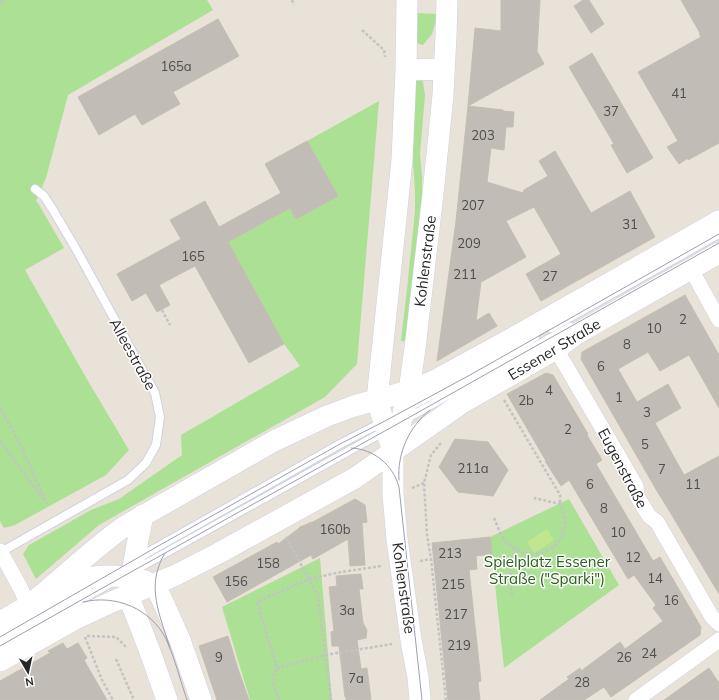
<svg xmlns="http://www.w3.org/2000/svg" width="719" height="700" font-family="Mulish,sans-serif">
<rect width="100%" height="100%" fill="#e9e2d8"/>
<path fill="#ace095" d="M0 0H207L213 10 68 95 46 178 36 201 38 203 64 248 25 270 88 381 129 450 106 475 15 525 4 528 0 521Z
M416 13 438 14 432 34 423 45 419 44 416 42Z
M417 79H421L423 82 425 95 420 154 422 176V213L406 341H401L407 289 415 211V192L412 148 415 83Z
M379 101 357 364 325 397 99 525 36 579 23 554 29 545 91 510 119 499 182 455 181 435 300 366 284 344 228 242 290 208 296 219 338 196 307 141Z
M569 499 619 585 504 668 490 537Z
M320 558 332 700H250L222 607Z"/>
<path fill="#c0e790" d="M547 529 554 540 534 553 527 542Z"/>
<path fill="#c1bcb5" stroke="#c4beb2" d="M501 0H540L537 51 544 64 468 106 475 28 501 31Z
M583 0H589L604 24 591 33 574 6Z
M681 0H719V143L688 160V158L679 164 667 147 678 141 638 72 701 37 699 33H700Z
M218 19 239 56 173 92 180 104 142 125 135 114 99 135 78 97Z
M592 53 653 158 627 173 611 145 614 144 569 67Z
M468 106 503 110V111L514 112 513 127H506L504 150 491 148 487 182 523 193 524 190 548 176 539 161 555 151 591 213 630 191 655 237 541 301 526 274 561 254 534 207 506 221 526 257 481 282 476 321 489 313 497 326 437 361 456 221Z
M307 141 338 196 296 219 290 208 228 242 284 344 249 363 195 266 159 285 170 305 157 312 146 293 132 301 117 274 181 239 170 220 205 201 219 227 281 193 265 164Z
M685 295 719 355V408L689 355 660 371 648 352 618 369 637 402 668 384 681 408 655 423 684 475 719 456V594L670 512 657 491 581 359 582 352Z
M546 373 553 375 588 434 587 435 602 460 596 464 653 561 660 557 701 627 700 635 611 697 604 687 584 700H540L569 679 567 677 580 668 581 671 620 642 625 649 663 621 653 608 656 605 634 575 628 579 569 480 561 486 545 461H546L507 394Z
M455 439 488 442 508 470 493 496 458 492 439 467Z
M355 499 365 505 367 522 362 523 365 565 350 566 348 539 313 559 311 555 227 602 213 577 277 542 278 544 298 529 300 527 303 526 311 522V523Z
M490 537 492 554 476 556 477 569 469 570 481 681 478 682 480 700H448L432 543Z
M361 574 363 589H359L363 623 367 630 366 638 357 640 361 669 367 668 371 700H346V697H345L339 646H332L331 632 334 631 329 587 337 586 336 576Z
M228 636 238 669 249 700H217L199 646Z
M63 643 67 649 78 643 87 658 84 660 107 700H0V681L50 653 48 651Z
M709 668 719 683V700H664Z"/>
<g fill="none" stroke-linecap="round" stroke-linejoin="round">
<defs>
<path id="lane" d="M551 328 719 234
M407 408 470 375 535 337
M404 420 570 327
M1 552 128 480 146 463 156 445 160 417 155 393 76 249 53 210 44 196 35 189
M138 558 340 444 383 422
M135 570 385 431
M0 637 87 588
M0 646 114 581"/>
<path id="street" d="M691 269 719 320
M556 349 636 486 637 496 649 516 657 522 712 617 719 624
M0 551 21 589 28 606
M636 700 719 640"/>
<path id="secondary" d="M406 70 444 69
M393 452 377 400 402 160 406 70 407 0
M143 515 138 540 128 595 149 649 167 700
M155 584 180 640 201 700
M28 606C61 580 91 550 125 526L274 441 327 416 354 406 409 391 434 381 518 335 719 221
M0 622C19 611 37 601 57 591 67 586 77 581 88 578 107 574 126 576 145 581
M0 661 75 619 114 601 176 575 219 553 355 478 462 403 556 349 576 334 719 253
M420 700 418 677 411 640 397 539 393 494V452L409 391 415 348 433 194 443 95 446 36 447 0"/>
</defs>
<use href="#lane" stroke="#ced1e0" stroke-width="10"/>
<use href="#street" stroke="#ced1e0" stroke-width="16"/>
<use href="#secondary" stroke="#ced1e0" stroke-width="22"/>
<path stroke="#c3c3c3" stroke-width="2.5" stroke-dasharray="3 2" stroke-linecap="butt" d="M292 0 294 5
M0 2 4 0
M362 30 384 50 385 57
M162 310 170 325
M504 400 560 495V504
M0 408 20 444 47 504
M0 441 43 499
M441 443 431 455 424 483 427 535 431 559 446 700
M412 488 424 483
M494 518C497 525 500 534 505 540 507 543 510 544 512 546 535 565 567 548 565 518 564 514 562 509 560 504L534 498
M286 537 318 596 331 700
M420 561 431 559
M512 595 510 568 516 549
M87 636 116 637 126 647
M85 637 102 680 113 700
M116 659 134 700
M277 668 325 655 392 644
M279 700 272 679 277 668 257 602 309 579 341 572 381 566"/>
<use href="#lane" stroke="#fff" stroke-width="8"/>
<use href="#street" stroke="#fff" stroke-width="15"/>
<use href="#secondary" stroke="#fff" stroke-width="21"/>
<path stroke="#9c9eb1" stroke-width="1" d="M351 448C374 449 393 465 399 487L422 700
M399 480C397 453 409 427 430 410
M165 553C145 586 160 615 170 648
M83 602C116 594 151 609 166 639 175 658 180 680 187 700
M0 637 160 545 340 444 383 422 470 375 719 234
M0 646 122 577 401 422 719 243"/>
</g>
<g text-anchor="middle" dominant-baseline="central" stroke-width="3" stroke-linejoin="round" paint-order="stroke">
<g font-size="13" fill="#4e4c4a">
<text x="176" y="66">165a</text>
<text x="679" y="93">41</text>
<text x="611" y="111">37</text>
<text x="483" y="135">203</text>
<text x="473" y="205">207</text>
<text x="630" y="224">31</text>
<text x="469" y="243">209</text>
<text x="193" y="256">165</text>
<text x="465" y="274">211</text>
<text x="550" y="276">27</text>
<text x="683" y="319">2</text>
<text x="654" y="328">10</text>
<text x="627" y="344">8</text>
<text x="601" y="366">6</text>
<text x="549" y="390">4</text>
<text x="619" y="397">1</text>
<text x="526" y="400">2b</text>
<text x="647" y="412">3</text>
<text x="568" y="429">2</text>
<text x="645" y="444">5</text>
<text x="473" y="468">211a</text>
<text x="662" y="469">7</text>
<text x="590" y="484">6</text>
<text x="693" y="484">11</text>
<text x="604" y="508">8</text>
<text x="335" y="529">160b</text>
<text x="618" y="532">10</text>
<text x="450" y="553">213</text>
<text x="633" y="557">12</text>
<text x="268" y="563">158</text>
<text x="655" y="578">14</text>
<text x="236" y="581">156</text>
<text x="453" y="584">215</text>
<text x="671" y="600">16</text>
<text x="347" y="610">3a</text>
<text x="456" y="614">217</text>
<text x="459" y="645">219</text>
<text x="649" y="653">24</text>
<text x="219" y="657">9</text>
<text x="624" y="657">26</text>
<text x="356" y="678">7a</text>
<text x="582" y="682">28</text>
</g>
<g font-size="15" fill="#272727" stroke="#fff">
<text transform="translate(425 261) rotate(-83)">Kohlenstraße</text>
<text transform="translate(554 349) rotate(-31)">Essener Straße</text>
<text transform="translate(133 354) rotate(61)">Alleestraße</text>
<text transform="translate(623 468) rotate(62)">Eugenstraße</text>
<text transform="translate(404 588) rotate(82)">Kohlenstraße</text>
</g>
<g font-size="15" fill="#27601a" stroke="#fff">
<text x="547" y="561">Spielplatz Essener<tspan x="547" dy="17">Straße ("Sparki")</tspan></text>
</g>
</g>
<g transform="translate(28 672) rotate(171)" stroke="#ffffff" stroke-width="3" paint-order="stroke">
<path d="M0-3L7 15L0 10L-7 15Z" fill="#272727"/>
<text y="-6" font-size="11" font-weight="bold" text-anchor="middle" fill="#272727">N</text>
</g>
</svg>
